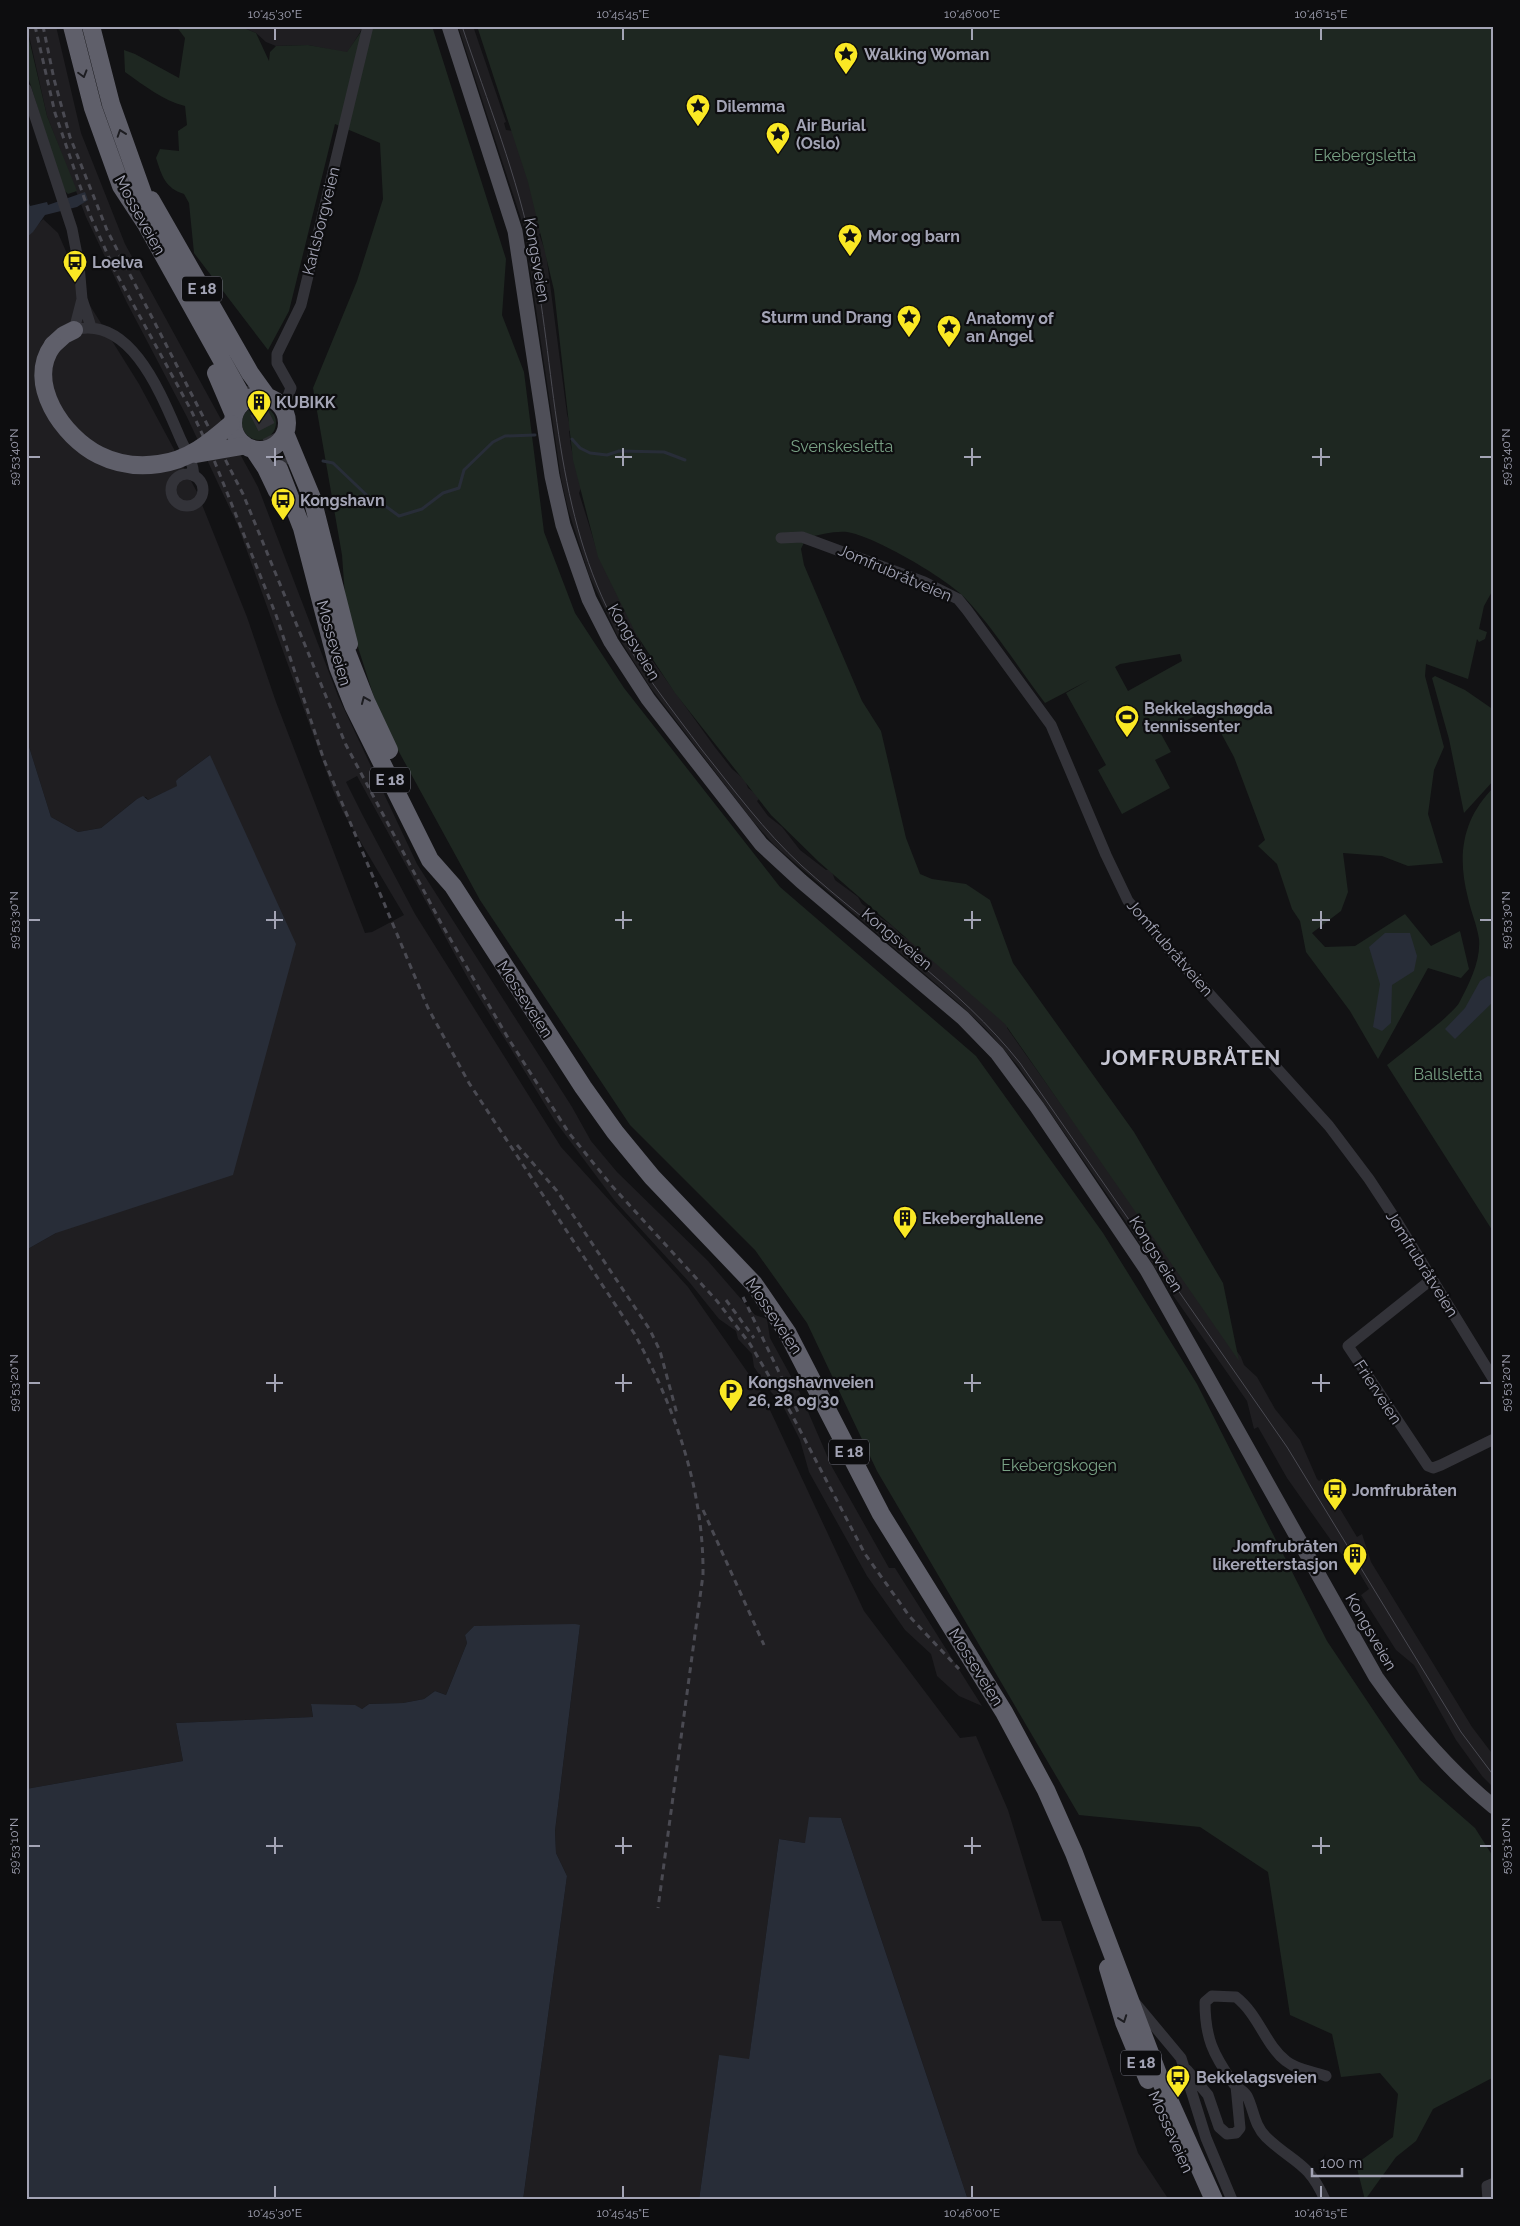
<svg xmlns="http://www.w3.org/2000/svg" width="1520" height="2226" font-family="Raleway,sans-serif">
<rect width="100%" height="100%" fill="#121214"/>
<path fill="#1f1e21" d="M27 26H56L81 133 125 244 258 487 338 696 417 864 572 1107 591 1141 617 1172 708 1261 755 1315 767 1319 770 1338 799 1391 832 1467 889 1568H895L982 1706 959 1696 937 1676 931 1654 905 1630 867 1576 809 1472 800 1440 781 1402 771 1392 754 1367 752 1354 738 1339 736 1331 719 1319 690 1283 615 1201 555 1121 471 984 357 776 346 782 362 814 415 914 561 1147 688 1287 762 1393 864 1611 960 1738 976 1736 1008 1810 1042 1921H1061L1138 2153 1169 2200H968L841 1818 805 1843 779 1839 749 2060 719 2056 699 2200H523L567 1876 556 1853 555 1831 580 1625 474 1626 465 1635 467 1643 446 1695 435 1691 424 1699 403 1703 369 1704 362 1709 350 1705H311L313 1717 176 1723 183 1761 26 1789V1250L56 1233 210 755 179 778 178 786 148 800 146 797 137 799 101 828 78 832 51 817 26 737V238L43 219 58 233 89 304 139 384 197 492 247 617 276 702 365 933 372 932 404 915 344 814 333 790 238 526 187 417 127 303 86 217 47 116Z
M239 26H364L347 53 308 45 276 46 266 42 256 33Z
M458 26H473L506 122 504 123 506 130 513 131 544 232 539 234 546 253 567 414 571 430 569 431 571 447 581 488 579 493 599 557 644 649 714 746 732 769 745 780 748 788 755 793 759 799 757 801 768 816 782 827 800 850 826 870 831 869 835 880 858 897 862 904 894 927 901 935 913 942 1007 1022V1028L1241 1357 1244 1365 1257 1377 1275 1409 1300 1440 1317 1479 1319 1481 1322 1479 1357 1537 1362 1534 1363 1537 1371 1562 1472 1727 1494 1756V1788L1482 1776 1456 1740 1414 1665 1396 1650 1361 1595 1369 1589 1348 1554 1344 1557 1335 1546 1287 1478 1258 1427 1254 1429 1247 1401 1170 1291 1124 1219 1018 1066 986 1029 956 1001 774 845 752 820 650 687 617 635 589 575 568 509 561 478 524 228Z"/>
<path fill="#1e2721" fill-rule="evenodd" d="M26 26 47 116 77 191 68 194 63 189 29 80 26 68Z
M176 26H239L256 33 269 61 270 52 276 46 308 45 347 52 365 26H432L506 259 502 315 524 372 544 532 575 613 624 688 780 887 976 1056 1103 1233 1197 1384 1327 1641 1420 1780 1475 1828 1494 1858V2077L1433 2109 1416 2141 1396 2157 1365 2200 1356 2164 1393 2137 1398 2094 1380 2073 1341 2077 1332 2034 1290 2015 1268 1872 1200 1827 1079 1815 877 1471 807 1323 755 1250 630 1125 480 900 381 719 346 610 342 555 313 388 357 281 383 199 380 143 335 124 289 311 268 350 194 253 189 203 184 194C165 188 162 176 156 158L160 149 179 151 178 131 187 125 185 106C162 100 145 86 125 72L124 50 135 54 179 78 185 38Z
M477 26H1494V588L1484 606 1479 629 1487 632 1485 639 1479 642 1477 639 1468 679 1426 664 1425 676 1444 747 1434 770 1428 814 1443 863 1408 866 1382 856 1343 853 1348 892 1341 911 1312 933 1325 947 1355 946 1405 914 1431 946 1460 931 1469 969 1461 978 1428 968 1378 1059 1350 1011 1306 952 1300 921 1292 909 1277 864 1258 846 1265 840 1234 757 1208 709 1161 734 1171 752 1155 760 1170 788 1122 814 1098 770 1106 765 1066 693 1089 680 1045 703C1019 669 995 630 966 599 948 579 874 536 847 532 833 531 820 535 806 538L801 549 804 565 862 701 881 731 906 838 920 874 932 879 966 884 990 900 1013 963 1134 1132 1223 1283 1239 1361 1005 1024 819 862 771 815 675 693 636 634 598 557 573 460 554 290 528 182ZM1180 654 1182 661 1128 691 1115 667 1120 664Z
M242 423a17 17 0 1 1 34 0a17 17 0 1 1-34 0Z
M1435 676 1465 690 1494 710V780L1464 813 1449 739 1432 678Z
M1494 787V1233L1387 1065C1402 1053 1451 1016 1459 1003 1469 984 1481 961 1479 939 1477 925 1471 912 1468 898 1457 856 1462 819 1494 787Z"/>
<path fill="#282d38" d="M85 192 88 200 77 207 45 215 33 232 26 238V195L30 206 47 202 48 205Z
M26 737 51 817 78 832 101 828 137 799 143 796 148 800 177 786 176 781 179 778 210 755 296 944 233 1175 56 1233 26 1250Z
M1385 933H1410L1417 956 1414 971 1392 985 1391 1023 1382 1031 1373 1027 1380 984 1369 947Z
M1488 976 1494 977V1001L1455 1039 1445 1029 1465 1008 1480 981Z
M575 1624 580 1625 555 1831 556 1853 567 1876 523 2200H26V1789L183 1761 176 1723 313 1717 311 1704 355 1705 362 1709 369 1704 403 1703 424 1699 435 1691 446 1695 467 1643 465 1635 474 1626Z
M809 1817 841 1818 968 2200H699L719 2055 749 2059 779 1839 805 1843Z"/>
<g fill="none" stroke-linecap="round" stroke-linejoin="round">
<path stroke="#282d38" stroke-width="3" d="M572 439 580 448 590 453 607 455 619 451 664 452 685 460
M323 461 333 463 377 505H384L399 516 422 509 443 493 459 488 464 470 493 442 505 436 535 435"/>
<path stroke="#2f2f34" stroke-width="18" stroke-dasharray="18 9" stroke-linecap="butt" d="M246 387 286 465"/>
<path stroke="#333339" stroke-width="11" d="M26 89 72 229 79 265 82 299 91 327
M82 299 74 330C132 314 163 399 181 440 187 453 193 461 194 476
M280 406 287 399 291 388 277 363V354L301 305 368 26
M171 490a16 16 0 1 1 32 0a16 16 0 1 1-32 0Z
M781 538 802 537 924 582 958 599 967 610 1051 725 1106 855 1128 901 1167 947 1329 1126 1369 1179 1394 1217 1494 1380
M1432 1279 1348 1346 1428 1466 1433 1468 1441 1465 1494 1439
M1136 2004 1181 2058 1206 2138 1232 2200
M1187 2070 1208 2095 1219 2127 1227 2134 1236 2133 1240 2128 1236 2086
M1325 2200C1308 2161 1293 2163 1266 2137 1254 2125 1254 2110 1247 2096 1244 2090 1236 2088 1233 2083 1213 2054 1205 2038 1205 2002L1212 1996 1236 1997C1259 2015 1266 2046 1286 2061 1297 2070 1312 2071 1326 2076
M1488 2200 1487 2186 1494 2183"/>
<path stroke="#4f4f58" stroke-width="15" d="M449 26 515 231 552 476 563 525 589 599 611 642 648 699 761 844 801 881 963 1018 997 1053 1037 1107 1147 1270 1376 1677C1410 1725 1448 1770 1494 1807"/>
<path stroke="#5f5f6a" stroke-width="18" d="M72 26 93 108 121 186 146 224 239 391
M91 26 111 104 152 219
M151 200 250 373 268 398
M53 345 64 335 74 330
M216 373 234 415
M233 423a27 27 0 1 1 54 0a27 27 0 1 1-54 0Z
M285 433 312 498 349 644
M254 450 266 468 277 491
M279 469 302 528 338 667 353 705 430 860 453 886 583 1087 615 1132 652 1177 754 1284 787 1332 881 1514 1004 1712 1046 1790 1074 1853 1161 2082 1214 2200
M339 632 366 701 389 750
M1108 1968 1124 2022 1148 2080"/>
<path stroke="#4a4a52" stroke-width="1" d="M462 26C487 101 518 177 533 255 557 381 554 514 618 629 642 672 673 711 702 750 734 790 764 831 802 866 875 932 959 986 1020 1063L1287 1447 1461 1732 1494 1776"/>
<path stroke="#4a4a52" stroke-width="3" stroke-dasharray="6 5" stroke-linecap="butt" d="M35 26 55 113 90 215 115 271 191 410 212 455 276 615 324 760 428 1008 469 1083 634 1333C675 1407 704 1490 703 1575L658 1908
M43 26 54 79 70 137 107 230 243 494 346 745 441 923 508 1038 569 1133 612 1186 717 1301 750 1344 791 1413 865 1554 910 1617 959 1669
M517 1145 557 1191 650 1330 660 1351 677 1414
M743 1297 798 1412
M726 1300 754 1338
M703 1510 764 1645"/>
<path stroke="#5f5f6a" stroke-width="18" d="M53 345C25 383 63 437 99 455 117 464 139 467 159 464 189 460 209 443 231 424
M196 454 242 446"/>
</g>
<defs><path id="oneway-chevron" d="M-2-3.5L2.5 0L-2 3.5" fill="none" stroke-width="1.6" stroke-linecap="round" stroke-linejoin="round" transform="scale(1.25)"/></defs>
<g stroke="#1d1d21">
<use href="#oneway-chevron" transform="translate(83 74) rotate(74)"/>
<use href="#oneway-chevron" transform="translate(121 133) rotate(-109)"/>
<use href="#oneway-chevron" transform="translate(365 700) rotate(-113)"/>
<use href="#oneway-chevron" transform="translate(1123 2019) rotate(70)"/>
</g>
<path fill="none" stroke="#a3a4b5" stroke-width="2" d="M275 28V40M623 28V40M972 28V40M1321 28V40M275 448V466M623 448V466M972 448V466M1321 448V466M28 457H40M266 457H283M615 457H632M964 457H981M1312 457H1330M1480 457H1492M275 911V929M623 911V929M972 911V929M1321 911V929M28 920H40M266 920H283M615 920H632M964 920H981M1312 920H1330M1480 920H1492M275 1374V1392M623 1374V1392M972 1374V1392M1321 1374V1392M28 1383H40M266 1383H283M615 1383H632M964 1383H981M1312 1383H1330M1480 1383H1492M275 1837V1854M623 1837V1854M972 1837V1854M1321 1837V1854M28 1846H40M266 1846H283M615 1846H632M964 1846H981M1312 1846H1330M1480 1846H1492M275 2186V2198M623 2186V2198M972 2186V2198M1321 2186V2198"/>
<defs>
<symbol id="sight-pin" viewBox="-11 -11 22 30"><path d="M0 17L-7.5 6A9.5 9.5 0 1 1 7.5 6Z" fill="#fae824" stroke="#0d0d0f"/><path d="M0-6L1.8-2.2L6-1.7L2.9 1.2L3.7 5.4L0 3.3L-3.7 5.4L-2.9 1.2L-6-1.7L-1.8-2.2Z" fill="#111"/></symbol>
<symbol id="bus-pin" viewBox="-11 -11 22 30"><path d="M0 17L-7.5 6A9.5 9.5 0 1 1 7.5 6Z" fill="#fae824" stroke="#0d0d0f"/><path d="M-5-6H5V4H4V6H2V4H-2V6H-4V4H-5ZM-3.5-4V0h7V-4ZM-3.5 1.2v1.5H-2V1.2ZM2 1.2v1.5H3.5V1.2Z" fill="#111"/></symbol>
<symbol id="building-pin" viewBox="-11 -11 22 30"><path d="M0 17L-7.5 6A9.5 9.5 0 1 1 7.5 6Z" fill="#fae824" stroke="#0d0d0f"/><path d="M-4-6H4V6H1V3H-1V6H-4ZM-2.5-4.3h1.7v1.8h-1.7ZM.8-4.3h1.7v1.8H.8ZM-2.5-1h1.7V.8h-1.7ZM.8-1h1.7V.8H.8Z" fill="#111"/></symbol>
<symbol id="stadium-pin" viewBox="-11 -11 22 30"><path d="M0 17L-7.5 6A9.5 9.5 0 1 1 7.5 6Z" fill="#fae824" stroke="#0d0d0f"/><path d="M0-5a6.5 5 0 1 0 0 10a6.5 5 0 1 0 0-10ZM-3.5-1.8h7v3.6h-7Z" fill="#111"/></symbol>
<symbol id="parking-pin" viewBox="-11 -11 22 30"><path d="M0 17L-7.5 6A9.5 9.5 0 1 1 7.5 6Z" fill="#fae824" stroke="#0d0d0f"/><path d="M-3.5-5.5H1a3.5 3.5 0 0 1 0 7H-1V5.5H-3.5ZM-1-3.4V-.6H.8a1.4 1.4 0 0 0 0-2.8Z" fill="#111"/></symbol>
</defs>
<g fill-rule="evenodd">
<use href="#sight-pin" x="832" y="40" width="28" height="38"/>
<use href="#sight-pin" x="684" y="92" width="28" height="38"/>
<use href="#sight-pin" x="764" y="120" width="28" height="38"/>
<use href="#sight-pin" x="836" y="222" width="28" height="38"/>
<use href="#bus-pin" x="61" y="248" width="28" height="38"/>
<use href="#sight-pin" x="895" y="303" width="28" height="38"/>
<use href="#sight-pin" x="935" y="313" width="28" height="38"/>
<use href="#building-pin" x="245" y="388" width="28" height="38"/>
<use href="#bus-pin" x="269" y="486" width="28" height="38"/>
<use href="#stadium-pin" x="1113" y="703" width="28" height="38"/>
<use href="#building-pin" x="891" y="1204" width="28" height="38"/>
<use href="#parking-pin" x="717" y="1377" width="28" height="38"/>
<use href="#bus-pin" x="1321" y="1476" width="28" height="38"/>
<use href="#building-pin" x="1341" y="1541" width="28" height="38"/>
<use href="#bus-pin" x="1164" y="2063" width="28" height="38"/>
</g>
<g text-anchor="middle" dominant-baseline="central" stroke-width="4.5" stroke-linejoin="round" paint-order="stroke">
<g fill="#0d0d0f" stroke="#767783" stroke-width="1">
<rect x="182" y="276.5" width="40" height="25" rx="4"/>
<rect x="370" y="767.5" width="40" height="25" rx="4"/>
<rect x="829" y="1439.5" width="40" height="25" rx="4"/>
<rect x="1121" y="2050.5" width="40" height="25" rx="4"/>
</g>
<g font-size="15" font-weight="bold" fill="#a3a4b5">
<text x="202" y="289">E 18</text>
<text x="390" y="780">E 18</text>
<text x="849" y="1452">E 18</text>
<text x="1141" y="2063">E 18</text>
</g>
<g font-size="16" font-weight="bold" fill="#a3a4b5" stroke="#0d0d0f" text-anchor="start">
<text x="864" y="54">Walking Woman</text>
<text x="716" y="106">Dilemma</text>
<text x="796" y="125">Air Burial<tspan x="796" dy="18">(Oslo)</tspan></text>
<text x="868" y="236">Mor og barn</text>
<text x="92" y="262">Loelva</text>
<text x="892" y="317" text-anchor="end">Sturm und Drang</text>
<text x="966" y="318">Anatomy of<tspan x="966" dy="18">an Angel</tspan></text>
<text x="276" y="402">KUBIKK</text>
<text x="300" y="500">Kongshavn</text>
<text x="1144" y="708">Bekkelagshøgda<tspan x="1144" dy="18">tennissenter</tspan></text>
<text x="922" y="1218">Ekeberghallene</text>
<text x="748" y="1382">Kongshavnveien<tspan x="748" dy="18">26, 28 og 30</tspan></text>
<text x="1352" y="1490">Jomfrubråten</text>
<text x="1338" y="1546" text-anchor="end">Jomfrubråten<tspan x="1338" dy="18">likeretterstasjon</tspan></text>
<text x="1196" y="2077">Bekkelagsveien</text>
</g>
<g font-size="16" fill="#79a185" stroke="#0d0d0f">
<text x="1365" y="155">Ekebergsletta</text>
<text x="842" y="446">Svenskesletta</text>
<text x="1448" y="1074">Ballsletta</text>
<text x="1059" y="1465">Ekebergskogen</text>
</g>
<g font-size="16" fill="#a3a4b5" stroke="#0d0d0f">
<text transform="translate(140 215) rotate(61)">Mosseveien</text>
<text transform="translate(321 221) rotate(-76)">Karlsborgveien</text>
<text transform="translate(537 260) rotate(80)">Kongsveien</text>
<text transform="translate(895 573) rotate(23)">Jomfrubråtveien</text>
<text transform="translate(634 642) rotate(59)">Kongsveien</text>
<text transform="translate(334 643) rotate(74)">Mosseveien</text>
<text transform="translate(897 939) rotate(40)">Kongsveien</text>
<text transform="translate(1170 948) rotate(49)">Jomfrubråtveien</text>
<text transform="translate(525 999) rotate(57)">Mosseveien</text>
<text transform="translate(1156 1254) rotate(58)">Kongsveien</text>
<text transform="translate(1422 1264) rotate(58)">Jomfrubråtveien</text>
<text transform="translate(774 1316) rotate(56)">Mosseveien</text>
<text transform="translate(1378 1392) rotate(57)">Frierveien</text>
<text transform="translate(1371 1632) rotate(60)">Kongsveien</text>
<text transform="translate(976 1667) rotate(58)">Mosseveien</text>
<text transform="translate(1171 2132) rotate(66)">Mosseveien</text>
</g>
<g font-size="21" font-weight="bold" letter-spacing="1" fill="#c4c4d1" stroke="#0d0d0f">
<text x="1191" y="1057">JOMFRUBRÅTEN</text>
</g>
</g>
<rect width="1520" height="2226" fill="none" stroke="#0d0d0f" stroke-width="55"/>
<path d="M1312 2168v8h150v-8" fill="none" stroke="#a3a4b5" stroke-width="2.5"/>
<text x="1320" y="2168" font-size="15" fill="#a3a4b5" stroke="#0d0d0f" stroke-width="4" paint-order="stroke">100 m</text>
<rect x="28" y="28" width="1464" height="2170" fill="none" stroke="#a3a4b5" stroke-width="2"/>
<g font-size="12" text-anchor="middle" fill="#a3a4b5">
<text x="275" y="18">10°45'30"E</text>
<text x="623" y="18">10°45'45"E</text>
<text x="972" y="18">10°46'00"E</text>
<text x="1321" y="18">10°46'15"E</text>
<text transform="translate(14 457) rotate(-90)" y="4">59°53'40"N</text>
<text transform="translate(1506 457) rotate(-90)" y="4">59°53'40"N</text>
<text transform="translate(14 920) rotate(-90)" y="4">59°53'30"N</text>
<text transform="translate(1506 920) rotate(-90)" y="4">59°53'30"N</text>
<text transform="translate(14 1383) rotate(-90)" y="4">59°53'20"N</text>
<text transform="translate(1506 1383) rotate(-90)" y="4">59°53'20"N</text>
<text transform="translate(14 1846) rotate(-90)" y="4">59°53'10"N</text>
<text transform="translate(1506 1846) rotate(-90)" y="4">59°53'10"N</text>
<text x="275" y="2217">10°45'30"E</text>
<text x="623" y="2217">10°45'45"E</text>
<text x="972" y="2217">10°46'00"E</text>
<text x="1321" y="2217">10°46'15"E</text>
</g>
</svg>
